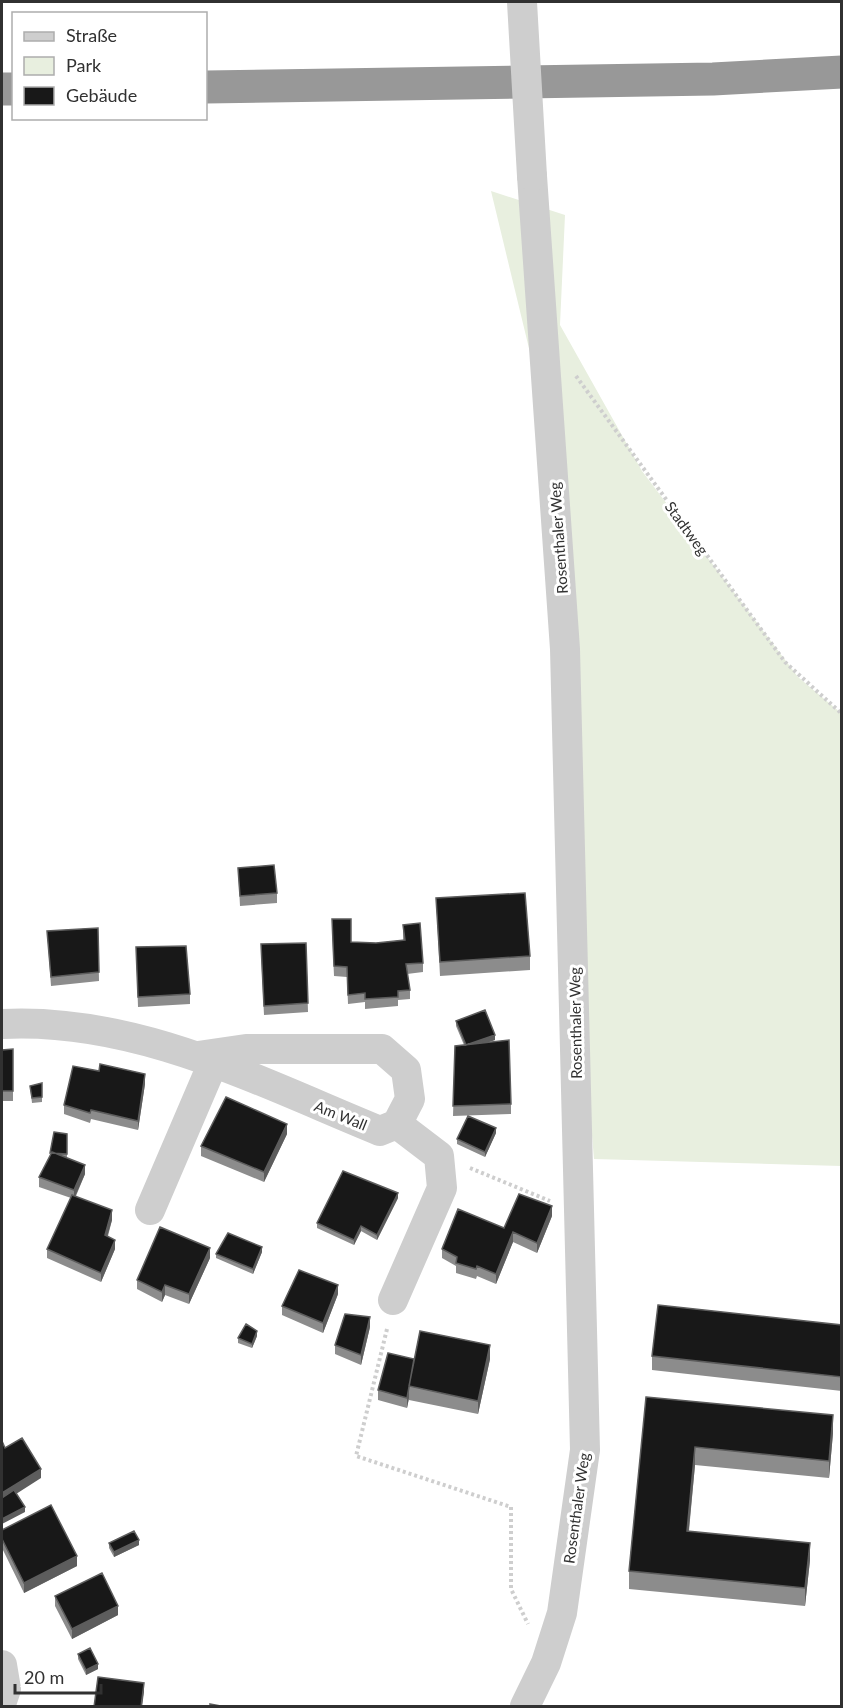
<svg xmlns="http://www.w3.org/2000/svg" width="843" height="1708" font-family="Lato,sans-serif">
<rect width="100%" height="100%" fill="#fff"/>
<path fill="#e8efdf" d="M491 191 565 215 560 325 642 471 798 677 841 713V1166L594 1159 562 775 541 398Z"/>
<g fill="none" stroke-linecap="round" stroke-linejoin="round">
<path stroke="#cecece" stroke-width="4" stroke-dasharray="3 3" stroke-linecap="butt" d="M576 376 785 662 842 714
M470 1168 550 1201
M387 1329 356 1456 511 1507V1589L528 1624"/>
<path stroke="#cecece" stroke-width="30" d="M2 1024C136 1017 260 1082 380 1131L397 1124 410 1099 406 1070 382 1049H246L198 1056
M150 1210 213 1063
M393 1300 442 1188 439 1156 397 1124
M2 1665 6 1689 2 1701
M525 1706 546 1663 562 1613 585 1450 565 649 532 176"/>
<path stroke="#989898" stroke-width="33" d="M206 87 713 79 842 72
M2 89H14"/>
<path stroke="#cecece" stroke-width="30" d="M522 2 532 176"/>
</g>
<path fill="#8c8c8c" d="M238 868 277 893V903L240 906Z
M436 898 530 956V970L440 976Z
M403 925 423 963V972L407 974 410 990V999L398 1000V1006L365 1009V1002L348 1004 347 977 334 976 332 929 351 942 376 943 403 940Z
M98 928 99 981 51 986 47 931Z
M306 943 308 1012 264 1015 261 954Z
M136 947 190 994V1004L138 1007Z
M456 1021 495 1040 487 1042 511 1104V1114L453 1116 455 1046 464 1045 456 1026Z
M13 1049V1101H2V1050Z
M42 1083V1102L32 1103 30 1086Z
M145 1084 138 1130 91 1119 90 1123 64 1114V1105Z
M496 1133 485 1157 457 1144V1139Z
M67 1134V1158L85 1174 76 1196 112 1220 108 1236 115 1249 101 1282 47 1258V1249L71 1198 39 1187V1177Z
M287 1134 264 1182 201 1156V1146Z
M398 1198 377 1240 361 1231 354 1245 317 1228V1223Z
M552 1216 537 1253 513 1242 496 1284 477 1276 476 1279 456 1273V1266L442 1258V1249L504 1228Z
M262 1252 253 1274 216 1258V1254Z
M210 1258 189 1304 165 1295 162 1302 137 1289V1280Z
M338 1294 323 1333 282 1315V1306Z
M842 1325V1391L652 1370V1356Z
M370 1327 361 1365 335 1354V1345Z
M257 1336 252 1348 238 1343V1338Z
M414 1359H490L478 1414 409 1400V1398L407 1408 378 1400V1390Z
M646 1397 833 1433 829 1478 695 1465 689 1531 810 1560 805 1606 629 1589V1571Z
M2 1530 77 1566 24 1593 2 1548Z
M109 1543 139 1545 114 1557 109 1548Z
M55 1596 118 1615 72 1639 55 1606Z
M78 1654 98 1669 86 1675 78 1659Z"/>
<path fill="#5d5d5d" d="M495 1035V1040L466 1050V1045Z
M145 1074V1084L138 1130V1121Z
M287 1124V1134L264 1182V1172Z
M496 1128V1133L485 1157V1152Z
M85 1165V1174L74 1199V1190Z
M398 1193V1198L377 1240V1235Z
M552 1206V1216L537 1253V1243Z
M112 1210V1220L105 1244V1235Z
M361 1226V1231L354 1245V1240Z
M513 1232V1242L496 1284V1274Z
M115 1240V1249L101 1282V1273Z
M262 1247V1252L253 1274V1269Z
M210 1248V1258L189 1304V1294Z
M165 1285V1295L162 1302V1292Z
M338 1285V1294L323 1333V1323Z
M370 1317V1327L361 1365V1355Z
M257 1331V1336L252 1348V1344Z
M490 1345V1359L478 1414V1401Z
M409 1389V1398L407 1408V1398Z
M833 1415V1433L829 1478V1461Z
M695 1447V1465L687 1548V1531Z
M41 1469V1478L2 1503V1493Z
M25 1507V1512L2 1524V1519Z
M139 1540V1545L114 1557V1552Z
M810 1543V1560L805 1606V1588Z
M77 1556V1566L24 1593V1583Z
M118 1606V1615L72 1639V1629Z
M98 1664V1669L86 1675V1670Z
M144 1683V1692L142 1707H141Z"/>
<path fill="#181818" stroke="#5d5d5d" stroke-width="1.5" d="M274 865 277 893 240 896 238 868Z
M525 893 530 956 440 962 436 898Z
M332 919H351V942L376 943 405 940 403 925 420 923 423 963 406 964 410 990 398 991V997L365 999V993L348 995 347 967 334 966Z
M98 928 99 972 51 977 47 931Z
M306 943 308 1003 264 1006 261 944Z
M186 946 190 994 138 997 136 947Z
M485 1010 495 1035 466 1045 456 1021Z
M509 1040 511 1104 453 1106 455 1046Z
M13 1049V1091H2V1050Z
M100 1064 145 1074 138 1121 91 1110 90 1113 64 1105 73 1066 99 1071Z
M42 1083V1097L32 1098 30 1086Z
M226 1097 287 1124 264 1172 201 1146Z
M468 1116 496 1128 485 1152 457 1139Z
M54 1132 67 1134V1154L50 1153Z
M52 1152 85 1165 74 1190 39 1177Z
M343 1171 398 1193 377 1235 361 1226 354 1240 317 1223Z
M519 1194 552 1206 537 1243 513 1232 496 1274 477 1266 476 1269 456 1263 457 1257 442 1249 458 1209 504 1228Z
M72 1195 112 1210 105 1235 115 1240 101 1273 47 1249Z
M160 1227 210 1248 189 1294 165 1285 162 1292 137 1280Z
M228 1233 262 1247 253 1269 216 1254Z
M299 1270 338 1285 323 1323 282 1306Z
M658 1305 842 1325V1377L652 1356Z
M345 1314 370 1317 361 1355 335 1345Z
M246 1324 257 1331 252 1344 238 1338Z
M420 1331 490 1345 478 1401 409 1386Z
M388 1353 414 1359 407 1398 378 1390Z
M646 1397 833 1415 829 1461 695 1447 687 1531 810 1543 805 1588 629 1571Z
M22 1438 41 1469 2 1493V1441L5 1448Z
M14 1490 25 1507 2 1519V1498Z
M51 1505 77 1556 24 1583 2 1539V1530Z
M134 1531 139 1540 114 1552 109 1543Z
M102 1573 118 1606 72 1629 55 1596Z
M90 1648 98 1664 86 1670 78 1654Z
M98 1677 144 1683 141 1707H94Z
M210 1704 226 1707H210Z"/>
<g text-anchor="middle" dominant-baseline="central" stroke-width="6" stroke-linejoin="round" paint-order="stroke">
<g font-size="15" fill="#313131" stroke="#fff">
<text transform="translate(687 528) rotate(54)">Stadtweg</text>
<text transform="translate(558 538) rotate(-94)">Rosenthaler Weg</text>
<text transform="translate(575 1023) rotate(-91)">Rosenthaler Weg</text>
<text transform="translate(341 1115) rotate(22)">Am Wall</text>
<text transform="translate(576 1508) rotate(-82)">Rosenthaler Weg</text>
</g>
</g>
<rect width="843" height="1708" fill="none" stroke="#313131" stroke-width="6"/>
<rect x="12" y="12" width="195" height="108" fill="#ffffff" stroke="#adadad" stroke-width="1.5"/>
<rect x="24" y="32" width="30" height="9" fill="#cecece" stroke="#adadad" stroke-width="1.5"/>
<text x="66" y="42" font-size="18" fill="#313131">Straße</text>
<rect x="24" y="57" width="30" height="18" fill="#e8efdf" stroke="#adadad" stroke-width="1.5"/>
<text x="66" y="72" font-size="18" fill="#313131">Park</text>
<rect x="24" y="87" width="30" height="18" fill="#181818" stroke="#adadad" stroke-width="1.5"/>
<text x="66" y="102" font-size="18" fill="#313131">Gebäude</text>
<path d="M15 1684v9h86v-9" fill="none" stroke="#313131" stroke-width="3"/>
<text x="24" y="1684" font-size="18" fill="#313131" stroke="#ffffff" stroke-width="4.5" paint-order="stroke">20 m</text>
</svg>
